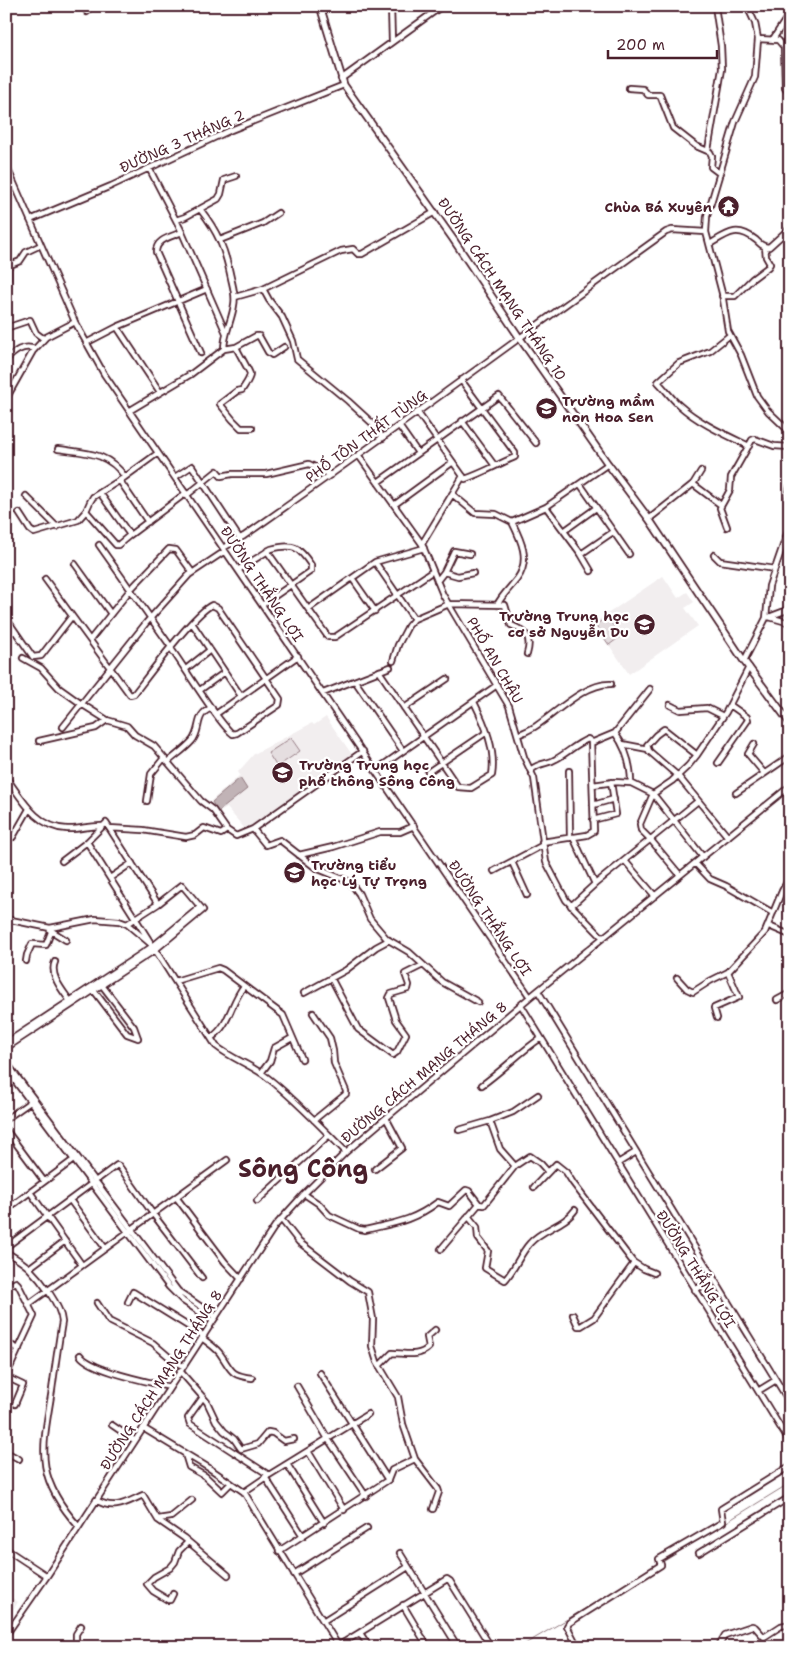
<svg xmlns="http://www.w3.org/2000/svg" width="796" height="1653" font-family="'Shantell Sans',sans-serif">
<rect width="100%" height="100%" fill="#fff"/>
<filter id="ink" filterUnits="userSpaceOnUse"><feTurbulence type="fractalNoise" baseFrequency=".02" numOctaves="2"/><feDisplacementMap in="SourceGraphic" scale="10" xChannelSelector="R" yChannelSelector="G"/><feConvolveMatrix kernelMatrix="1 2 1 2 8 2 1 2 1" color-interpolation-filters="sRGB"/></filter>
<g filter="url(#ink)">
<path fill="#f2eeef" d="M663 576 678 598 687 592 694 602 685 608 698 626 629 674 594 623Z
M326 717 353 756 246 830 227 808 218 813 211 801 240 775 238 772 254 754 312 723 314 725Z
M6 1585 13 1590 9 1596 18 1602 6 1621Z"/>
<path fill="#e5dee0" stroke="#987e86" d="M607 617 621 636 609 645 595 625Z
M291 738 300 751 277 767 268 753Z"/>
<path fill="#c1b3b6" stroke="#91787e" d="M240 778 247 789 218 812 212 802Z"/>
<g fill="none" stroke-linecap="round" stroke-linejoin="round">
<path stroke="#91787e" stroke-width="1" d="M725 1523 790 1483
M661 1563 719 1527
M520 1647 632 1581"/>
<defs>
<path id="minor" d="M83 6 87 12
M391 6 392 42
M747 6 755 23 758 39 755 77 735 122 707 216 706 232 722 293 728 331 741 355 757 396 768 411 790 432
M758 39 778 40 784 47 785 88 790 95
M773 39 790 13
M341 79 442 6
M629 88 643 89 648 95H660L673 128 696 146 710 152 712 156 711 167 719 173
M708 150 722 69 721 46 715 6
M6 165 75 322 104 374 530 997
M149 168 180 228 226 333
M200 209C218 232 225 249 231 278 233 287 236 296 234 305 232 320 224 334 224 349
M30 220 111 186 231 130 344 85
M176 220 185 217 218 199 221 194 224 180 236 176
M182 232C171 237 156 239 156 252L201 353
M220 240 263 223 278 213
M710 244C728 233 737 225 756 240 760 244 763 247 769 247L790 228
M6 282 8 279V266L20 261 26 252 41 245
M263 289 269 300 282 317 293 341 297 359 348 401 372 423 383 438
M722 296H735L752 279 768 267 770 264 766 257 765 247
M235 297 263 289 341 251 353 249 358 254H362L435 212
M117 327 160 392
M6 328 30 320 36 333 44 339
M730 335 710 351 679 363 658 382C665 389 671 398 679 405 699 423 724 434 749 446
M86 343 117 327 207 289
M236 347C238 352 250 372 250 374 250 379 245 385 242 390L237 391 220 404 233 420 241 428H252
M6 360C14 352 23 344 35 349
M6 399 33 351 46 337 75 322
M129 411 191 374 224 349 236 347 256 336H259L268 352 272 355 284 347
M418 413 465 479C483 473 498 464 515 457V453L461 380
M462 421 495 466
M399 426 418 453
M58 449C87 453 108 452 125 477
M359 456 422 544 443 595 509 706 524 757 534 778 546 862 566 900 603 938
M175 477 192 466 240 539
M120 481 148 522
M378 482 499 396 536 443
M580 484 629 554
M693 484 701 471
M452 494 475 513 496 514 512 522 546 507 608 464
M187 495 217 471 221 476 232 474H266L309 464 331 475
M26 496 57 527
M394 505 453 462
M546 507 581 554 591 571
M86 511 116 545H118L130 535 100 493
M19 513 30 530 34 533 78 520 86 511 90 502 93 497 125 477 158 453
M649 519 693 484 721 505
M727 527 720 508 730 490 731 477 752 440 755 439 774 446 790 447
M564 531 596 508
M130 535 186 493
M422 544 463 476
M223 548 244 536C386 437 525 333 666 232L672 230 706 232
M267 551 328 637H335L433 571
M581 554 613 532
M714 555 720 561 775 569
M375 562 414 619
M75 564 111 614
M238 570 271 549C294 543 299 547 311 565V571L262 605
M444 572 458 576 473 573
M352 578 375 611
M45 579 130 695 134 694C148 676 195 612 212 605L218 608 280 699 279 705 237 733 233 734C221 727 183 665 172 650L171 647C147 613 123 579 99 545
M437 581 444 572 454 551 470 554
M497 605C503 594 510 588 517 579 531 560 521 540 512 522
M308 609 375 562 424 548
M769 617 790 623
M6 618 33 657 41 656 72 616
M766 618 790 609
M192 623 241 696
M6 636 14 630
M90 640 130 590 169 549 176 550 192 572
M23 658 41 668 59 688 80 703 107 720 127 726 135 735 154 746 201 801 213 810 227 830 236 836 253 829 363 751
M393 661 398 645 408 626 414 619 449 604 505 605 511 625C526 631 532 637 527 654
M744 661 766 618 769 586 788 531V497L790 487
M186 669 210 650
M379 671 458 787 471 788 492 775C496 750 485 724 474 702
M355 681 403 751
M200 690 225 672
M323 693 390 667
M670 705 680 710 707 708 723 716
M404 708 447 679
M216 714 298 656
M63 727 146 623 189 575 225 551
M615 733C626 748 631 764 631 783
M518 735C524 732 530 730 536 726 557 712 585 683 611 684
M39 741 96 728 107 720
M591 743 615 733 650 689
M622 744 648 749
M754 744 748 754 764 773
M697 755 664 729 656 735 647 745 649 751 678 776 728 837
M168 762C176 755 185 749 192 741 202 729 194 714 212 708
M718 763 748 720 747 717 730 705
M376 770 497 685
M530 770C542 761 547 765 556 759 567 753 576 744 588 739L591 741 594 831 587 835 542 842
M569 771 570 838
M428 772 487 732
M6 777C22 799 37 828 67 829 79 830 90 825 103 826
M593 785 614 782 631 783 653 794 703 857
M736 793 790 756
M147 801 151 774 164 758
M593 805 614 799
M593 820 616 814 611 782
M109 828 143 830 186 837 195 835 204 828 221 834 227 830
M253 829 266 845 280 840 316 868 350 882 359 894 370 919 387 939 409 952 442 982 478 1002
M13 837 29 809
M573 837 595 884
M87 842 216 1046C232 1059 252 1065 268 1078 296 1100 321 1127 346 1152
M299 855 333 847 380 832H400L414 826
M62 861 87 842 106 823 158 904
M625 861 655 896
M512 862 527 895
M695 863 710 879 726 886 773 913
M494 871 543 845
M680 875 650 839 641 830 640 824 653 794 672 781 688 766 697 755 726 712 749 667
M110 878 132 863
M571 906 595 884 698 801
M6 919 50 928 95 919 119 921 127 924 158 904 182 885 203 910 155 950 6 1048
M127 924 152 945
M769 926 790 935
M50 930 66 940
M26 961 27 955 32 944 46 945 51 932
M55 962C49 975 63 991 70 1001
M331 978 358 1029 393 1055 397 1052 406 1034 396 1020 389 998 391 994 408 989 409 985 405 974 423 965
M677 978 687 989 693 992 710 981 728 972 765 932 782 891 790 877
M175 981 218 968 223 970 283 1015 302 1059
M101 984 134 1027 138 1038
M92 988 127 1034 138 1038
M538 991 790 1403
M304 993 346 970 376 947 389 940
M777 1000 790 993
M521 1005 790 1443
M313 1013 330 1038 333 1051 334 1063 346 1091V1094L314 1120
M717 1018 714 1008 739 997 728 972
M211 1038C230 1025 230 1004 244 986
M6 1043 153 946 200 907
M6 1062 178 1291 216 1317
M6 1069 169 1287 183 1301 213 1321
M261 1073 270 1061 274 1048 292 1038
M482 1085C503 1070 520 1052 541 1038
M6 1119 33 1100
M490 1121 500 1149 515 1166
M6 1130 44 1181
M459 1130 490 1121 513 1112 538 1095
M618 1163 636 1152
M375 1169 402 1148 386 1118
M534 1187 556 1164 566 1172 573 1183 633 1262 644 1269 654 1273
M30 1192 82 1265
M304 1194 319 1204 329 1215 359 1229 365 1230C395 1223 413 1221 438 1202L449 1206 466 1190 469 1191 479 1204 484 1205 515 1166 530 1156 540 1163 548 1172
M176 1197 225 1262 241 1279
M70 1200 105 1248
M257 1201 329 1135
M6 1210 76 1158
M468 1216 477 1227 478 1238 488 1251 485 1268 505 1280C515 1269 520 1254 530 1243 542 1229 565 1225 575 1210
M281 1219 299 1242 350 1281 368 1292 373 1319 372 1346 377 1362 398 1397 403 1424 415 1459 438 1489 439 1492 433 1509
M6 1247 117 1165 119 1166 153 1214 202 1278
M441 1249 479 1204
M6 1252C14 1257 23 1262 29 1268 41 1280 61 1305 62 1322 58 1345 55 1368 52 1390 42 1451 34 1477 79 1527
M29 1268 65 1241
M6 1287 16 1282 18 1284 34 1316 6 1376
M695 1290 713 1279
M128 1302 133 1292 204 1336
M97 1303 109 1321 153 1343 175 1362 183 1366
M29 1304 227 1160
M573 1315 578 1326H581L594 1318 634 1263
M202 1338C208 1343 217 1348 221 1355 232 1371 230 1375 252 1378
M6 1343 19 1349
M80 1355C91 1371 150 1382 170 1387
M379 1366 392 1353C404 1353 419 1358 429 1347L427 1337 435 1330
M180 1371 207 1402 216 1421 224 1431 234 1439 241 1449 258 1444 268 1432 273 1433 284 1441 294 1439
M320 1373 388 1480
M6 1377 23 1385 15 1404
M297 1386 328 1439 366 1496
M758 1391 776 1380
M203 1397 188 1418 190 1424 269 1475
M112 1425 134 1440
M143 1428 209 1468 244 1492 339 1647
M308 1451 344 1510
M6 1452 19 1459
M185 1454 189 1467 205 1476 222 1492 231 1483
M287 1464 324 1523
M265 1477 303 1536
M244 1492 269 1475 368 1414
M96 1500C114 1511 125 1503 143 1495L158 1520 184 1538 228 1575
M158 1519 171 1517 192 1500
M6 1549 47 1576
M279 1551 388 1480 392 1470 415 1459
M400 1553 458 1647
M699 1553 790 1497
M294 1574 367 1528
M173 1594 170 1600H168L153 1591 147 1584 154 1577 170 1568 175 1562 179 1551 188 1542
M403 1605 428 1647
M323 1621 408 1567
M360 1633 369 1647
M6 1635 47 1576 275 1226 304 1194 346 1152 386 1118 530 997 790 786
M338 1646 447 1579 450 1581 491 1647
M76 1647V1634L81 1626
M578 1647 567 1626 569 1623 661 1565 659 1559 723 1522 721 1509 790 1466
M718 1647 725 1635 752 1626 755 1627 764 1637 781 1626 790 1624"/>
<path id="major" d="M320 6 344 85 453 239 519 337 608 464 649 519 744 661 790 723"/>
</defs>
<use href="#minor" stroke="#4a1f2b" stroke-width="8"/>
<use href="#major" stroke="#4a1f2b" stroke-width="9"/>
<use href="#minor" stroke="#fff" stroke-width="4.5"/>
<use href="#major" stroke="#fff" stroke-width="5.5"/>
</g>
</g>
<defs>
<symbol id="temple-disc" viewBox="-11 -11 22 22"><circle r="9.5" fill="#4a1f2b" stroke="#fff"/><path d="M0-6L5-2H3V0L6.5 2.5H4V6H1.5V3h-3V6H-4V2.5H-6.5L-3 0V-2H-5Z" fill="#fff"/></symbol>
<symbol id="school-disc" viewBox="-11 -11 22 22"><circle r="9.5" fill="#4a1f2b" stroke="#fff"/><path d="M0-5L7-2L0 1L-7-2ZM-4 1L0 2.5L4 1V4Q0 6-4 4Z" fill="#fff"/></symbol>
</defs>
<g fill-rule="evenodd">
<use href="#temple-disc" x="716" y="194" width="25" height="25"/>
<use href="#school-disc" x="534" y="396" width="25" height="25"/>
<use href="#school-disc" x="632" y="612" width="25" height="25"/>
<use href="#school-disc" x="270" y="760" width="25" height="25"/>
<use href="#school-disc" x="282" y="860" width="25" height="25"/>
</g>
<g text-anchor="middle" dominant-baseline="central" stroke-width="4.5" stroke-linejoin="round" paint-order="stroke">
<g font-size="14" fill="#4a1f2b" stroke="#fff">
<text transform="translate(182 141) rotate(-24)">ĐƯỜNG 3 THÁNG 2</text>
<text transform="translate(502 289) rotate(56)">ĐƯỜNG CÁCH MẠNG THÁNG 10</text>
<text transform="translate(366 436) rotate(-36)">PHỐ TÔN THẤT TÙNG</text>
<text transform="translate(262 584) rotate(56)">ĐƯỜNG THẮNG LỢI</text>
<text transform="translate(495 660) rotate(60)">PHỐ AN CHÂU</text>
<text transform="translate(490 918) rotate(56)">ĐƯỜNG THẮNG LỢI</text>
<text transform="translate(424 1072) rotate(-40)">ĐƯỜNG CÁCH MẠNG THÁNG 8</text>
<text transform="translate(696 1269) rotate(58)">ĐƯỜNG THẮNG LỢI</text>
<text transform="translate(161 1380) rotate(-57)">ĐƯỜNG CÁCH MẠNG THÁNG 8</text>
</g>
<g font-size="14" font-weight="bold" fill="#4a1f2b" stroke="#fff" text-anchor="start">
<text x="712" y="207" text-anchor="end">Chùa Bá Xuyên</text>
<text x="562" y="401">Trường mầm<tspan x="562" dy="16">non Hoa Sen</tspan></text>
<text x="629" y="616" text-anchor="end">Trường Trung học<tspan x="629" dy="16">cơ sở Nguyễn Du</tspan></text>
<text x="299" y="765">Trường Trung học<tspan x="299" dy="16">phổ thông Sông Công</tspan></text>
<text x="311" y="865">Trường tiểu<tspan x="311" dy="16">học Lý Tự Trọng</tspan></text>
</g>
<g font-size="24" font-weight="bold" fill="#4a1f2b" stroke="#fff">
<text x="303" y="1169">Sông Công</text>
</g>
</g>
<rect width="796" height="1653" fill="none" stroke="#fff" stroke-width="25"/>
<rect x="12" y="12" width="771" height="1628" fill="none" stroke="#4a1f2b" stroke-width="2" filter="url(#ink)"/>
<path d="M608 50v8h109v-8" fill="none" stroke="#4a1f2b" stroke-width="2.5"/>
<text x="616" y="50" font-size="15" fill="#4a1f2b" stroke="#ffffff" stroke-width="4" paint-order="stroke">200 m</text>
</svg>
